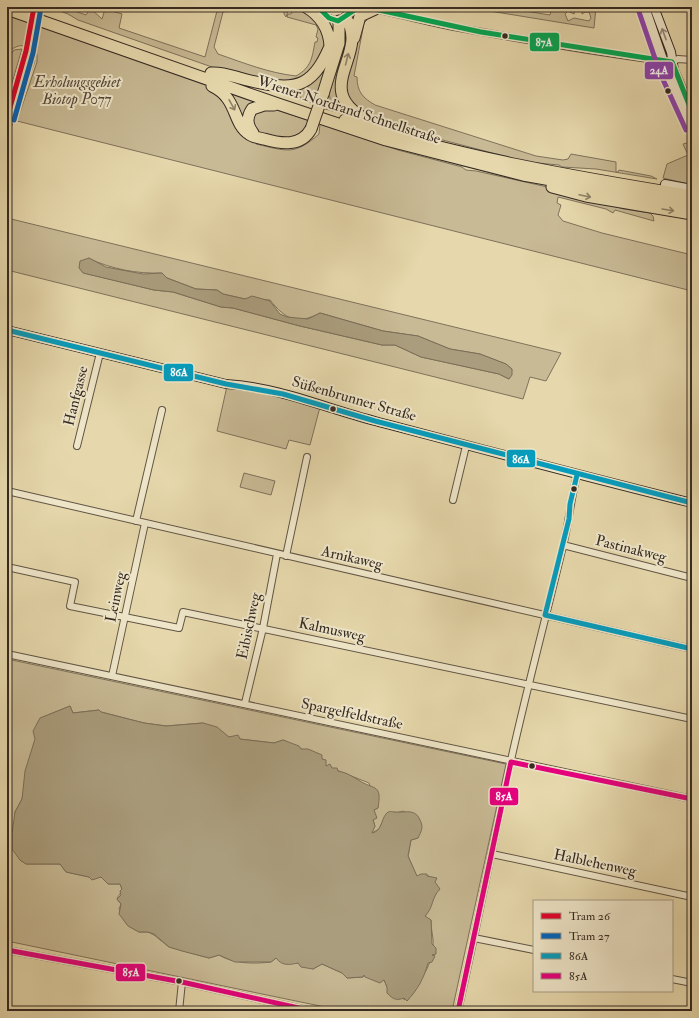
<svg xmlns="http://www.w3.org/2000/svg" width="699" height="1018" font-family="'IM FELL Double Pica',serif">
<rect width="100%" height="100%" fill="#e6d8ac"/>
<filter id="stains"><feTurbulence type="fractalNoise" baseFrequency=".005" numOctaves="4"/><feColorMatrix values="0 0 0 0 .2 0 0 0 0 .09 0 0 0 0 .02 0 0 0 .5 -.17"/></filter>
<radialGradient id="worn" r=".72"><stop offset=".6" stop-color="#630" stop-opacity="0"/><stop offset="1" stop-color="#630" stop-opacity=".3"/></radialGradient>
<path fill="#c8ba95" stroke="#7e725c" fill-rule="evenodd" d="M49 7H63L86 15 91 7V9L102 19 105 9 122 14 119 28 205 57 218 7H245L223 12 214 47 218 54C244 63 269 73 296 76 312 67 312 57 315 42H317L318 38 316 37 318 29 316 25 287 17 288 14H291L292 12 288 11 286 17 284 14V7C315 7 314 15 327 40L316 68 292 83 229 73 78 20 68 14Z
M465 7H501L550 15 551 10 575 11 574 14 568 11 565 14 568 21 574 18 589 21 591 18 589 12H585L582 14V11L587 7H596L594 28Z
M7 13 210 86 257 140 256 144C287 151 294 156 319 134L320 124 398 150 462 167 466 170 476 171 543 186 624 209 650 213 653 216 654 221 615 210 613 213 606 209 558 197 557 203 561 205 558 215 563 221 602 233 692 255V291L17 121 37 62V54C27 43 18 43 7 53Z
M364 19 367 20 364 23 354 76 357 77C357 92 363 98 375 105L536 156 563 160 568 159 571 154 616 162V172H618L619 170 651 176 657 179 596 169 562 167 559 165 527 162 385 125 364 116 344 96 358 28Z
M346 30 349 31 339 82 355 117 325 109 330 99 329 92 340 60Z
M22 49 7 100V65L9 57 14 50Z
M28 51 33 55 35 61 7 139V124Z
M327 62 315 105C296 93 278 92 257 85L286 88Z
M225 90 258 101 245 123Z
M271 108 310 121C295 147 282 138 257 133L251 115Z
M687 143 692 155V185L663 178 667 164 688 155 683 144Z
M7 218 561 353 546 381 530 377 523 399 7 270ZM88 258C111 269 137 274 162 273L167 278 196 289 217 290 223 294 245 299 270 300C286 320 297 325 320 313L383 331 418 336 450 349 480 354 506 364 512 369 509 379 499 374 421 357 395 345H382L300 326 233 308 221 307 173 292 154 290 84 273 79 268Z
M227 386H236L320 407 310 445 289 440 286 449 217 431Z
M244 473 275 481 271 495 240 487Z
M7 659 506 764 452 1011H344L7 941ZM70 706 73 713 99 710 101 712 144 723 166 726 203 723 229 737 239 739 274 743 283 740 301 749 318 754 326 766 369 783 378 808 374 810 373 820 375 826 371 832 372 833 379 829 386 815 404 811 418 838 411 840 408 856 417 877 429 876 438 889 425 917 431 920C431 927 432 932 433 939 435 963 420 982 405 1000L387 987 384 980 364 974 363 977 347 978 342 973 322 964 313 969 298 963 276 958 271 962C254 964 234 964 219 955L209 958 169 947 154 935 148 932H139L132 928 119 909 121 904 117 899C120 892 124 892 120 884H108L101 877H89L66 872 60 864H26L20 860 15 812 22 799 41 718Z"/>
<path fill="#aa9d7d" stroke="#7b6f59" d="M89 258 106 267 143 274 162 273 167 278 196 289 217 290 223 294 245 299 252 296 270 301 280 314 287 317 308 319 320 313 383 331 418 336 450 349 480 354 506 364 512 369V375L509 379 499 374 421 357 395 345H382L300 326 233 308 221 307 173 292 154 290 83 273 79 268 80 261Z
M70 706 73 713 99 710 101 712 144 723 166 726 203 723 217 727 229 737 238 735 240 739 274 743 283 740 299 746 301 749H308L322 755V759L326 760V766L330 764 332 768H337L338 771C348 773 351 776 360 781 375 790 382 784 378 808L374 810 377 818 373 820 375 826 372 833C382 831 381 820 386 814 389 810 392 812 395 812 405 813 415 808 420 820 424 827 421 832 418 838L411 840 408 856 417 876 421 874H427V876L437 878 435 882 440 889C431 898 434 907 425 916L431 920 432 944 436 948V954L432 955 435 956 432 962 428 963C424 978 418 989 407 1001L404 998C396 1001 393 999 387 993V987L384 980 380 983 365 977 364 975 363 977 347 978 342 973 322 964 313 969 301 967 298 963C289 965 282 966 276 958L271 962H235L219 955 209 958 182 951 169 947 154 934 148 932H139L128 926 119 914 121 904 117 899 121 895 120 891 122 889 120 884H108L101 877 92 880 89 877 66 872 60 864H26L20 860 12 849V834L15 812 22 799 25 771 35 739 33 731 40 718Z"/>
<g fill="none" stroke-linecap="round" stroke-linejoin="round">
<defs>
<path id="street" d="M322 7 327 17 337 21 348 16 351 7
M365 7C395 13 424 21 454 27 526 40 599 53 672 62L678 59 692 60
M350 11 359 7
M77 446 100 353
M7 491 692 649
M453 500 466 446
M136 521 162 410
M563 545 692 578
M286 556 307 457
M7 567 75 582 70 606 179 628 183 612 692 719
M7 654 692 799
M112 676 145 523
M245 703 263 628 277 554
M492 854 692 897
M474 938 534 950
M7 950 182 982 312 1011
M672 979 692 983
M179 1011 182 982
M458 1011C477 927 493 843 511 760 527 688 546 617 563 546 569 522 571 498 577 475"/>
<path id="secondary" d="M645 7 667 71 692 127
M654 7 671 52 674 70 692 112
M665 184 692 189
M7 330 226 384C278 387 325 408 375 421 481 449 586 477 692 503"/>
<path id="highway" d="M306 7C321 16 329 28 330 46
M7 9 278 104 386 140 523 175 692 205
M346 18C371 56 305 91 373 123
M354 38 360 16 375 9
M211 73C224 72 234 77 247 80 300 93 314 87 334 37
M212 86C238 98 232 123 249 134 253 137 259 138 264 139 281 144 301 147 311 129
M323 94 339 43V21
M345 120C459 157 575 177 692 196
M253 133C247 125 246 118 252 109L264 105H274
M552 187 586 196 692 214"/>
</defs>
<use href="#street" stroke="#615645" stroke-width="8"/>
<use href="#secondary" stroke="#352a23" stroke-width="10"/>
<use href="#highway" stroke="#352a23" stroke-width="13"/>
<use href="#street" stroke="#efe6c9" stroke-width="6"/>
<use href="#secondary" stroke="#efe6c9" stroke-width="8"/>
<use href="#highway" stroke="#e6d8ac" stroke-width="11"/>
<defs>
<path id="highway-bridge" d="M311 129 323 94"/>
</defs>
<use href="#highway-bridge" stroke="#352a23" stroke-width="13" stroke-linecap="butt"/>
<use href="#highway-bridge" stroke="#e6d8ac" stroke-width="11"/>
<defs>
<path id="bus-1" d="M7 330 226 384 283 394 375 421 692 503
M577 475 570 504 569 519 545 615 692 649"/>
<path id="bus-2" d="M7 950 182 982 312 1011
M458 1011 511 762 692 799"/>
<path id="bus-3" d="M318 7 329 18 338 21 359 7
M365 7 481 32 672 62 692 112"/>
<path id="bus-4" d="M638 9 660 73 686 130"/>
</defs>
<use href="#bus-1" stroke="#efe6c9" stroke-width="8"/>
<use href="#bus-2" stroke="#efe6c9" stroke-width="8"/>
<use href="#bus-3" stroke="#efe6c9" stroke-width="8"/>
<use href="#bus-4" stroke="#efe6c9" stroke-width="8"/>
<use href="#bus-1" stroke="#059cbd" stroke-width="5"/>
<use href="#bus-2" stroke="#e5007d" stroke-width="5"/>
<use href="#bus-3" stroke="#00a651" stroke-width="5"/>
<use href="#bus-4" stroke="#8e44ad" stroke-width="5"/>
<defs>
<path id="tram-1" d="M7 118 26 51 34 7"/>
<path id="tram-2" d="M14 120 33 53 41 8"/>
</defs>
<use href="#tram-1" stroke="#efe6c9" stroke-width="8"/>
<use href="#tram-2" stroke="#efe6c9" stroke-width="8"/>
<use href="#tram-1" stroke="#e4002b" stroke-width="5"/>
<use href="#tram-2" stroke="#0065bd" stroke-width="5"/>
</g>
<defs><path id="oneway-shaft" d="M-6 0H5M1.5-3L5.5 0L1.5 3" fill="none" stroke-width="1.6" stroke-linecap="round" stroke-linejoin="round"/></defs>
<use stroke="#928876" href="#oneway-shaft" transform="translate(664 34) rotate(-110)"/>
<g stroke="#8e8168">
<use href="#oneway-shaft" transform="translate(347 59) rotate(-76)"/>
<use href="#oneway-shaft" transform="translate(232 105) rotate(61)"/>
<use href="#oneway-shaft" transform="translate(585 196) rotate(12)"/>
<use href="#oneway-shaft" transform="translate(668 210) rotate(9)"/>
</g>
<g fill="#352a23" stroke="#efe6c9" stroke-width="1.5">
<circle cx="505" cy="36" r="3.5"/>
<circle cx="668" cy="91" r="3.5"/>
<circle cx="333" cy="409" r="3.5"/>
<circle cx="574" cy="489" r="3.5"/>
<circle cx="532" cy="766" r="3.5"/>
<circle cx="179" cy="981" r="3.5"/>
</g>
<g text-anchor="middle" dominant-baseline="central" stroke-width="4" stroke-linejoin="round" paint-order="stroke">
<g font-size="15" font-style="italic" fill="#52473a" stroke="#efe6c9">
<text x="77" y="82">Erholungsgebiet<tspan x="77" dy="17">Biotop P077</tspan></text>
</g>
<g font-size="15" fill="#352a23" stroke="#efe6c9">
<text transform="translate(349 110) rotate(18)">Wiener Nordrand Schnellstraße</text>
<text transform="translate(76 396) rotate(-76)">Hanfgasse</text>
<text transform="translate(354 399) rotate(16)">Süßenbrunner Straße</text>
<text transform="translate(631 549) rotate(14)">Pastinakweg</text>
<text transform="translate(352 558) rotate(13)">Arnikaweg</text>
<text transform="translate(116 597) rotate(-78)">Leinweg</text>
<text transform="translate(249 626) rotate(-78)">Eibischweg</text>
<text transform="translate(332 630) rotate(12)">Kalmusweg</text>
<text transform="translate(352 714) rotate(12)">Spargelfeldstraße</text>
<text transform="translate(595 863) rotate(12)">Halblehenweg</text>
</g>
</g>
<g stroke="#efe6c9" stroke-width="1.5">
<rect x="529" y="32" width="31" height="20" rx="4" fill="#00a651"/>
<rect x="644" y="61" width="30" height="19" rx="4" fill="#8e44ad"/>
<rect x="163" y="363" width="31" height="19" rx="4" fill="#059cbd"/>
<rect x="506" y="449" width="30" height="19" rx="4" fill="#059cbd"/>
<rect x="489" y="787" width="30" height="19" rx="4" fill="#e5007d"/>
<rect x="115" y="963" width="31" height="19" rx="4" fill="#e5007d"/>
</g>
<g font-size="11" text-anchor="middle" font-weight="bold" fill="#fff">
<text x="544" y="46">87A</text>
<text x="659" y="74">24A</text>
<text x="179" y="376">86A</text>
<text x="521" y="463">86A</text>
<text x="504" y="800">85A</text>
<text x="131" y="976">85A</text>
</g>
<rect width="699" height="1018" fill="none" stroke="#e6d8ac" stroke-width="24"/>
<rect x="8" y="8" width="683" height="1002" fill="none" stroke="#352a23" stroke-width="2"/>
<rect x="12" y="12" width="675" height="994" fill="none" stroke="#352a23"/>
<rect x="533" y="900" width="140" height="92" fill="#efe6c9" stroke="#a59b87"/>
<rect x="541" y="913" width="20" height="6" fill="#e4002b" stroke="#a59b87"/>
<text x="569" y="920" font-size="12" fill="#352a23">Tram 26</text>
<rect x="541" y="933" width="20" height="6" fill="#0065bd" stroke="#a59b87"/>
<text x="569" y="940" font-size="12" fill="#352a23">Tram 27</text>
<rect x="541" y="953" width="20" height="6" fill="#059cbd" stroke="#a59b87"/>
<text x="569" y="960" font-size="12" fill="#352a23">86A</text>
<rect x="541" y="973" width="20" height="6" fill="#e5007d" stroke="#a59b87"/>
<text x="569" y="980" font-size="12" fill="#352a23">85A</text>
<rect width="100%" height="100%" filter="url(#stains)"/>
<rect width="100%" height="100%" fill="url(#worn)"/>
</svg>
